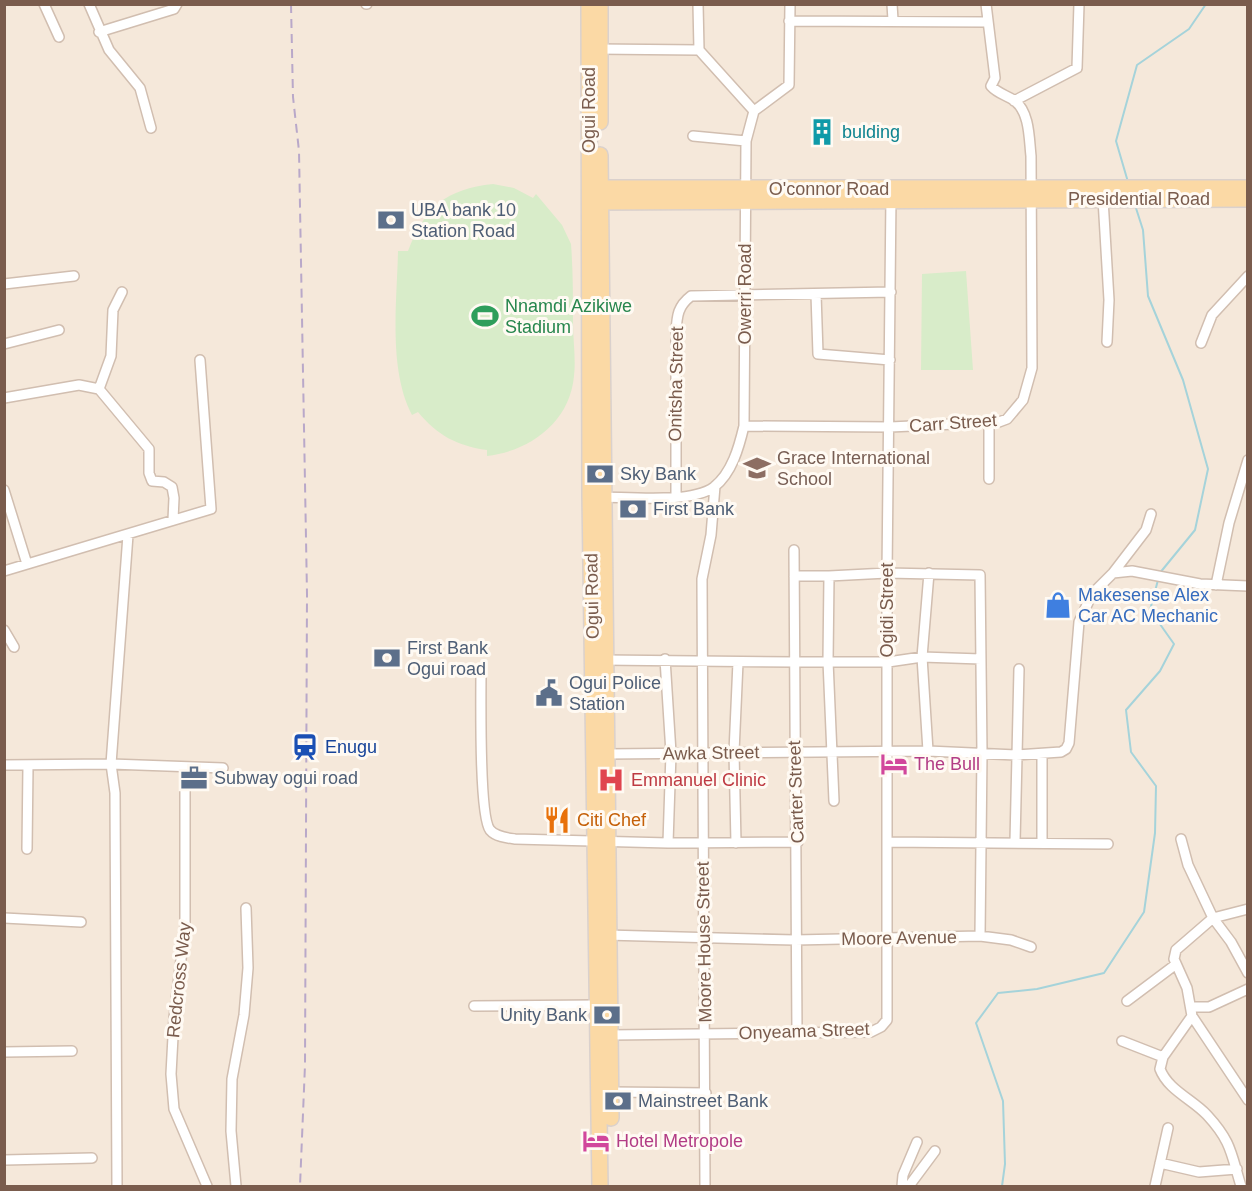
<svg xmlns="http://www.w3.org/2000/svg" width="1252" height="1191" font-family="Arial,sans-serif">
<rect width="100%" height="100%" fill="#fdf6ec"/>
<path fill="#f5e8da" d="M5 5H1247V1186H5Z"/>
<path fill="#d8ecc9" d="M493 184 514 188 533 198 536 194 562 225 571 244C573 270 573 296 573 322 573 340 576 359 574 376 570 422 530 451 487 456V450C457 446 437 435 418 412L412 415C388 369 397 302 398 251H408C425 207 446 189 493 184Z
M966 271 973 370H921L922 274Z"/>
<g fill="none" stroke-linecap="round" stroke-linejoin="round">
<path stroke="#a5d3da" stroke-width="2" d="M1128 182 1116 141 1137 65 1189 29 1206 4
M1135 205 1143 230 1148 296 1183 380 1208 469 1195 530 1159 574
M1002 1186 1005 1164 1003 1101 976 1023 998 993 1037 989 1104 973 1144 912 1155 833 1156 786 1131 752 1126 710 1160 671 1174 644 1150 610 1158 580"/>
<defs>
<path id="minor" d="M44 4 59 37
M89 4 109 50 140 88 151 128
M366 4H367
M698 4 699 50 754 111
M892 4 893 20
M789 21 987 22
M99 32 174 9 177 4
M596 49 699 50
M1014 101 1077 68 1079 4
M754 111 789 85 790 4
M693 136 746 141
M1103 199 1109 300 1107 342
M4 284 74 276
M816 294 818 354 890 360
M1201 343 1212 315 1248 276
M4 344 59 330
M99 389 111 356 113 310 122 292
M4 398 79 385 99 389 149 449V473L152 481 164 482 172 487 174 498 173 520
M744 426 890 427 999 422 1007 419 1023 400 1032 368 1031 156C1029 139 1030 113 1015 101 1007 95 998 94 991 86L995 78 986 4
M989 479V424
M4 490 27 564
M599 497C628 497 691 504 714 487 732 473 739 447 744 426L746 141 754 111
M676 497V332C677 315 678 306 691 296L891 292
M794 550 797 1033
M4 571 211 509 200 360
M1113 573 1132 571 1200 584 1248 586
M794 576H829
M1216 585 1229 523 1248 460
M4 630 14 647
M665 659 671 753 668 843
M603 660 794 662H888L922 657 981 659
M481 672C481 696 479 816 490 830 496 837 507 838 515 839L668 843 798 842
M928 751 922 657 929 573
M607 754 928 751 1016 755 1061 752 1066 749 1069 743 1079 622 1092 594 1113 573 1146 530 1151 514
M4 765 111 764 223 768
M185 767V926L174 1018 171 1074 174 1109 207 1186
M1181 839 1188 865 1213 918 1176 950 1174 959 1187 988 1192 1016 1248 1100
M1042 841V754
M888 842 1108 844
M1015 842 1019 669
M736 843 734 752 738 662
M27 849 28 766
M1248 909 1213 918 1231 942 1248 973
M4 918 81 922
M606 935 795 940 980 936 982 753 980 575 887 573 829 576 828 661 834 801
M980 936 1011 940 1031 947
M1127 1001 1175 965
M474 1006 598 1005
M1192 1007H1209L1248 989
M1192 1016 1163 1057 1160 1069C1168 1090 1192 1099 1207 1115 1232 1142 1231 1154 1241 1186
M610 1035 871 1032 881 1027 887 1020V573L891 196
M1122 1041 1163 1057
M4 1052 72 1051
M611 1092 706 1093
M4 1160 92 1158
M1160 1163 1199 1172 1237 1169
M117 1186 115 793 111 764 128 535
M236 1186 231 1131 232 1079 244 1015 248 968 246 908
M705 1186 702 579 711 535 715 486
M902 1186 903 1175 917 1142
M909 1186 935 1151
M1155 1186 1168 1128"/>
<path id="primary" d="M589 4 590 496 600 1186
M600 122V4
M600 155 611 1118
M593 188H1248
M593 202 1248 199"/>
</defs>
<use href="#minor" stroke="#d1beb0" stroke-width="12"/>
<use href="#primary" stroke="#dad1cd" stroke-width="18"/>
<use href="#minor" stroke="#fff" stroke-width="9"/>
<use href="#primary" stroke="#fbd9a5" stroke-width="15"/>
<path stroke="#b9a8c9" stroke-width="2" stroke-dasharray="9 6" stroke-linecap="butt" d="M291 4 293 97 299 151 307 594 305 1065 300 1186"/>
</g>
<defs>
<symbol id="building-bare" viewBox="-9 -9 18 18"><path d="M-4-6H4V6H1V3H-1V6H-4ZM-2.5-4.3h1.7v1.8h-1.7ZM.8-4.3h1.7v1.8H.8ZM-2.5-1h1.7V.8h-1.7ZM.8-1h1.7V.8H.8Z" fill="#0f9aa8" stroke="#fffaf3" stroke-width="2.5" paint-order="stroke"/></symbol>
<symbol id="bank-bare" viewBox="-9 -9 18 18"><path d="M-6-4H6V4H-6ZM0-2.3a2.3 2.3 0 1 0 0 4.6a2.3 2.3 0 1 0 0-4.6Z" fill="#5c6f8a" stroke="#fffaf3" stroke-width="2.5" paint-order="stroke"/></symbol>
<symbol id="stadium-bare" viewBox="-9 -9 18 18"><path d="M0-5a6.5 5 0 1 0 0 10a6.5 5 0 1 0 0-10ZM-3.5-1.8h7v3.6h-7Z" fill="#2e9e5b" stroke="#fffaf3" stroke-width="2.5" paint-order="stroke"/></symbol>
<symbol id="school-bare" viewBox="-9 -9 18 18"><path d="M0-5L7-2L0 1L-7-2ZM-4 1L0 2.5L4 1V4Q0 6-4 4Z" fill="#8d6e63" stroke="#fffaf3" stroke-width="2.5" paint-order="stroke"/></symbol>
<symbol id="shop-bare" viewBox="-9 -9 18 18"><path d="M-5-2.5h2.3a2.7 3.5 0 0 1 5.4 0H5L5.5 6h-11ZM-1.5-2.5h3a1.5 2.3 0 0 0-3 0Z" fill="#3f7fe0" stroke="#fffaf3" stroke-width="2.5" paint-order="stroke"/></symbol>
<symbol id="civic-bare" viewBox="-9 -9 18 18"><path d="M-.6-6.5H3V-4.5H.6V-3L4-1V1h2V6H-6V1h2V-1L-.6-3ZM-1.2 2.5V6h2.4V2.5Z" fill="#5c6f8a" stroke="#fffaf3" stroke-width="2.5" paint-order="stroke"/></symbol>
<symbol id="station-bare" viewBox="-9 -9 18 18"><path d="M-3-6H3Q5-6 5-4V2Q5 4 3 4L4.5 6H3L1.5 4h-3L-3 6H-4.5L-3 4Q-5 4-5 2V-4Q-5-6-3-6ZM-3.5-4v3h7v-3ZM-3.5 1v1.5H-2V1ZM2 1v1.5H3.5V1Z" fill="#1a4fb4" stroke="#fffaf3" stroke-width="2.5" paint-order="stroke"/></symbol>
<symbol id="hotel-bare" viewBox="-9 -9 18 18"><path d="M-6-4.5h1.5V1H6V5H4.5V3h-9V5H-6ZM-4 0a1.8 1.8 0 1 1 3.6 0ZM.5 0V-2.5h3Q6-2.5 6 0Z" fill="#d1479c" stroke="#fffaf3" stroke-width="2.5" paint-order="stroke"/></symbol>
<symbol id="office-bare" viewBox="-9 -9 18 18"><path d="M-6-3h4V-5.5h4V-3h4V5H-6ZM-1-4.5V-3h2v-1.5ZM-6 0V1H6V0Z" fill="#5c6f8a" stroke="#fffaf3" stroke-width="2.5" paint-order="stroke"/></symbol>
<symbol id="hospital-bare" viewBox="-9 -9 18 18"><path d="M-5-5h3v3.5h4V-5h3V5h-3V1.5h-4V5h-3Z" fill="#e0444e" stroke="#fffaf3" stroke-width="2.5" paint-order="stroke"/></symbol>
<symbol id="restaurant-bare" viewBox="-9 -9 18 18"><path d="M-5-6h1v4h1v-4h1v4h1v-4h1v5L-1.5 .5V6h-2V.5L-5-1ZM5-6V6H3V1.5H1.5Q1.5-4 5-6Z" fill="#e8710a" stroke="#fffaf3" stroke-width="2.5" paint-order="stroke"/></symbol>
</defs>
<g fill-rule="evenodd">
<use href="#building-bare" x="803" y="113" width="38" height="38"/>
<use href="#bank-bare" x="372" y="201" width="38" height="38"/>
<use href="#stadium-bare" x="466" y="297" width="38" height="38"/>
<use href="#school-bare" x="738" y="449" width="38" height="38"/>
<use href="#bank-bare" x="581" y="455" width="38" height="38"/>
<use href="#bank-bare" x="614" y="490" width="38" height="38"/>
<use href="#shop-bare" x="1039" y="586" width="38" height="38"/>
<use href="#bank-bare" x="368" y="639" width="38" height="38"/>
<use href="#civic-bare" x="530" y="674" width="38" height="38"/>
<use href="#station-bare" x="286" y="728" width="38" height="38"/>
<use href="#hotel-bare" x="875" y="745" width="38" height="38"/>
<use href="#office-bare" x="175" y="759" width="38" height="38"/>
<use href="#hospital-bare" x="592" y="761" width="38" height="38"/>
<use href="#restaurant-bare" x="538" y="801" width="38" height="38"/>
<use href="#bank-bare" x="588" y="996" width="38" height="38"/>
<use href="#bank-bare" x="599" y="1082" width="38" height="38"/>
<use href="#hotel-bare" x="577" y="1122" width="38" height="38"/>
</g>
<g text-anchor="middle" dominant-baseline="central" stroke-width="6" stroke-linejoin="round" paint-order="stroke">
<g font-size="18" fill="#7a5c4d" stroke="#fffaf3">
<text transform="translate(589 110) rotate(-90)">Ogui Road</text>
<text x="829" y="189">O'connor Road</text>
<text x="1139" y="199">Presidential Road</text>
<text transform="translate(745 294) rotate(-90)">Owerri Road</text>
<text transform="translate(676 384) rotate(-89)">Onitsha Street</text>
<text transform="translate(953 423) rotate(-4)">Carr Street</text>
<text transform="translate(592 596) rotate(-91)">Ogui Road</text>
<text transform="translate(887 610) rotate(-90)">Ogidi Street</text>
<text transform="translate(711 753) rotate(-1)">Awka Street</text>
<text transform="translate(796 792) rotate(-92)">Carter Street</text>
<text transform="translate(899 938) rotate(-1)">Moore Avenue</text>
<text transform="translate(704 942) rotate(-91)">Moore House Street</text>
<text transform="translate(179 980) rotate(-84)">Redcross Way</text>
<text transform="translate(804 1031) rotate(-2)">Onyeama Street</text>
</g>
<g font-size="18" fill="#0d838f" stroke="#fffaf3" text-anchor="start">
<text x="842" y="132">bulding</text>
</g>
<g font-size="18" fill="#4e5e75" stroke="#fffaf3" text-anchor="start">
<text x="411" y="210">UBA bank 10<tspan x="411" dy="21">Station Road</tspan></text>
<text x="620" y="474">Sky Bank</text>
<text x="653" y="509">First Bank</text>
<text x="407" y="648">First Bank<tspan x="407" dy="21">Ogui road</tspan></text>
<text x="569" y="683">Ogui Police<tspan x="569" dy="21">Station</tspan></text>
<text x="214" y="778">Subway ogui road</text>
<text x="587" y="1015" text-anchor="end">Unity Bank</text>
<text x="638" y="1101">Mainstreet Bank</text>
</g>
<g font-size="18" fill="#27864d" stroke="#fffaf3" text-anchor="start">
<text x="505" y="306">Nnamdi Azikiwe<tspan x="505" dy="21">Stadium</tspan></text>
</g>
<g font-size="18" fill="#785e54" stroke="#fffaf3" text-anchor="start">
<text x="777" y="458">Grace International<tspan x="777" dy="21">School</tspan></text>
</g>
<g font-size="18" fill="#366cbe" stroke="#fffaf3" text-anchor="start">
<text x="1078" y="595">Makesense Alex<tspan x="1078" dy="21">Car AC Mechanic</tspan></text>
</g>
<g font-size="18" fill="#164399" stroke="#fffaf3" text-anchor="start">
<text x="325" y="747">Enugu</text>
</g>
<g font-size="18" fill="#b23c85" stroke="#fffaf3" text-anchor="start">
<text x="914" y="764">The Bull</text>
<text x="616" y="1141">Hotel Metropole</text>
</g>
<g font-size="18" fill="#be3a42" stroke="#fffaf3" text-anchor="start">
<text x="631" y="780">Emmanuel Clinic</text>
</g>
<g font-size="18" fill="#c56008" stroke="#fffaf3" text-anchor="start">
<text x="577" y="820">Citi Chef</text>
</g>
</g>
<rect width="1252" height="1191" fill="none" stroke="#7a5c4d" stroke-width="12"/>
</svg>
